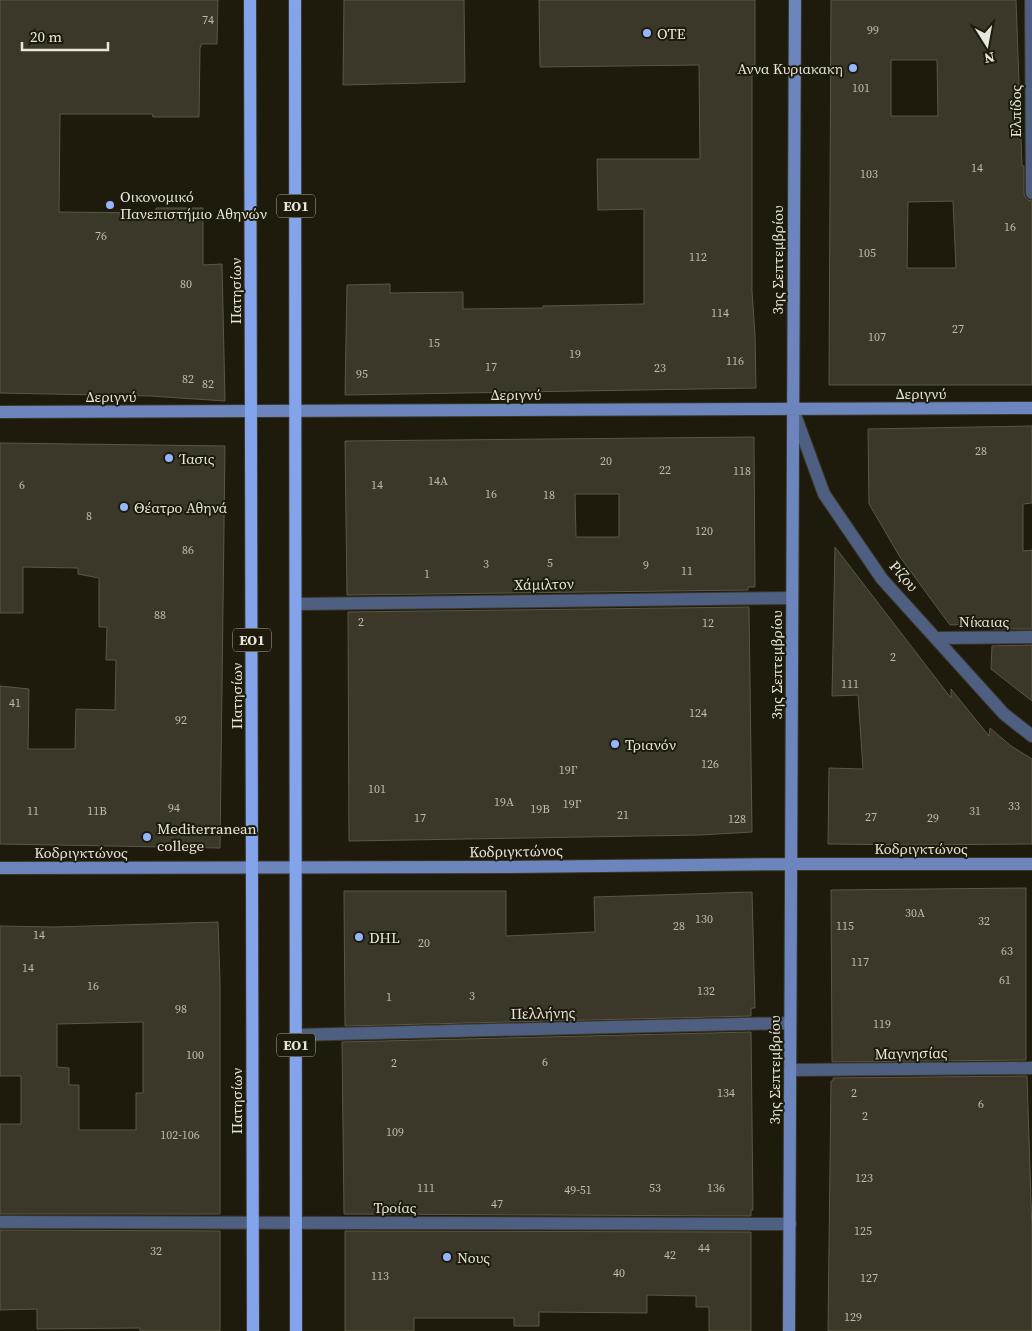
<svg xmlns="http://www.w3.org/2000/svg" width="1032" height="1331" font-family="'Source Serif 4',serif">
<rect width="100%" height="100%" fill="#1e1b0c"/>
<path fill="#3c3829" stroke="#5b5746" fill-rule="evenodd" d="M0 0H218L217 44H201V47H200L199 117H153L152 114H60L59 212 156 213V208H203V265L222 264 225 401 150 396 0 393Z
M344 0H464L465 82 343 85Z
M539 0H755V65H752V291L755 335 756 388 345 395 347 285 390 284V293L463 292V309L543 308V306L644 304V209L598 210 597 159H700L699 65 540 67Z
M831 0H1016L1022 166H1024V193L1025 197 1028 200 1032 201V385H829ZM891 60H937L938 116H891ZM953 201 956 268H907L908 202Z
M1032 426V503L1023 504V551L1032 550V629H993V623L950 625 900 557 869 504 868 429Z
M754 437 755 587H748V590L347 595 345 441ZM575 494H619V537H576Z
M0 443 225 446 220 848 0 844V686L29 689 28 749H75L76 709 115 710 116 660H106L107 627H99V578L78 574V568L23 567V613H0Z
M835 547 951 698V689L989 736 990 728 1011 746 1032 759V844L912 845 828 844 829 768 863 769 858 695 832 696Z
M749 607 752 832 701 835 349 841 348 612Z
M1032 645V701L991 669 992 646Z
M1026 888V1060L832 1062 831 890Z
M344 891H506V936L595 932 594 897 752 892 755 1008H751V1016L345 1026Z
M218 922 220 980V1214H0V1124H21V1076H0V926L55 927ZM143 1022V1093H136V1130H79V1085H69V1068L57 1067V1024Z
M751 1032 753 1210H751V1216L344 1214 342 1042Z
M1027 1076 1032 1232V1331H828L831 1081H833V1078Z
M0 1230 220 1231V1331H140V1328L37 1329V1309L0 1310Z
M345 1231 751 1232V1331H709V1307H696V1296L647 1295V1313L539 1312V1326H514V1318H414V1331H345Z"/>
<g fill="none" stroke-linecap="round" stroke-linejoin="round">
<defs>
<path id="pedestrian" d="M1031 0 1032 193
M296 1035 614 1027"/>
<path id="minor" d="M794 412 824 494 882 579 1004 714 1032 736
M296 604 792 598
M937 638 1032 637
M614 1027 790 1023
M790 1070 1032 1068
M0 1222 790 1224"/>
<path id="secondary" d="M0 412 1032 408
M0 868 506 867 791 864H1032
M789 1331 795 0"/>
<path id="primary" d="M250 0 253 1331
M295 0 296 1331"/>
</defs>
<use href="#pedestrian" stroke="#3a3829" stroke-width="14"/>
<use href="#minor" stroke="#3a3829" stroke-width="14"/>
<use href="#secondary" stroke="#3a3829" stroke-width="14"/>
<use href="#primary" stroke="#3a3829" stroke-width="14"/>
<use href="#pedestrian" stroke="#4f5f81" stroke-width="12"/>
<use href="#minor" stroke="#4f5f81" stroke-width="12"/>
<use href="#secondary" stroke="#6c86bd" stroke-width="12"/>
<use href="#primary" stroke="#83a4eb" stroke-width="12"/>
</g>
<g fill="#95b6fd" stroke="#1e1b0c" stroke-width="2">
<circle cx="647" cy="33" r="5"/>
<circle cx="853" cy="68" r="5"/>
<circle cx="110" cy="205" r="5"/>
<circle cx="169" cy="458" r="5"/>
<circle cx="124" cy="507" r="5"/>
<circle cx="615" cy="744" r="5"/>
<circle cx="147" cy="837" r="5"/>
<circle cx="359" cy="937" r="5"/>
<circle cx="447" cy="1257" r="5"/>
</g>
<g text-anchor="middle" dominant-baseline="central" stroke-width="4" stroke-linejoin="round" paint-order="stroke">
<g font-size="12" fill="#bebbb0">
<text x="208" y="20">74</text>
<text x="873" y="30">99</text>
<text x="861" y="88">101</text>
<text x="977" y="168">14</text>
<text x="869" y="174">103</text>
<text x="1010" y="227">16</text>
<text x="101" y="236">76</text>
<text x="867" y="253">105</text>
<text x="698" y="257">112</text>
<text x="186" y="284">80</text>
<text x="720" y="313">114</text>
<text x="958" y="329">27</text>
<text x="877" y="337">107</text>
<text x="434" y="343">15</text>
<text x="575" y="354">19</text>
<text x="735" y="361">116</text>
<text x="491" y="367">17</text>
<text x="660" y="368">23</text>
<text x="362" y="374">95</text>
<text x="188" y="379">82</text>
<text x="208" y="384">82</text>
<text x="981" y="451">28</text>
<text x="606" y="461">20</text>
<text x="665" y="470">22</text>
<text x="742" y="471">118</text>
<text x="438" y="481">14Α</text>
<text x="22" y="485">6</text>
<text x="377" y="485">14</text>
<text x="491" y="494">16</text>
<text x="549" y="495">18</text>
<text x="89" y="516">8</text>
<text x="704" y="531">120</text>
<text x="188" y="550">86</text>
<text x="550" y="563">5</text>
<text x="486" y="564">3</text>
<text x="646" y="565">9</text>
<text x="687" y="571">11</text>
<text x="427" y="574">1</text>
<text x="160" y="615">88</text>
<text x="361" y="622">2</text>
<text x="708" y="623">12</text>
<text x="893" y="657">2</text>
<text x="850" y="684">111</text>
<text x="15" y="703">41</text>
<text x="698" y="713">124</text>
<text x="181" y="720">92</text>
<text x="710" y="764">126</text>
<text x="568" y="770">19Γ</text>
<text x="377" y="789">101</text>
<text x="504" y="802">19Α</text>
<text x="572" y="804">19Γ</text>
<text x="1014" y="806">33</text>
<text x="174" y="808">94</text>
<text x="540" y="809">19Β</text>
<text x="33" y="811">11</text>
<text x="97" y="811">11Β</text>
<text x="975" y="811">31</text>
<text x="623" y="815">21</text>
<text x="871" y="817">27</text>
<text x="420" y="818">17</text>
<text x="933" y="818">29</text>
<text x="737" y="819">128</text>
<text x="915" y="913">30Α</text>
<text x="704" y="919">130</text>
<text x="984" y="921">32</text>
<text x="679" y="926">28</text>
<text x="845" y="926">115</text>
<text x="39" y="935">14</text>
<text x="424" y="943">20</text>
<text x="1007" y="951">63</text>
<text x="860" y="962">117</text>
<text x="28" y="968">14</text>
<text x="1005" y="980">61</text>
<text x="93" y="986">16</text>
<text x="706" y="991">132</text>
<text x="472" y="996">3</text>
<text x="389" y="997">1</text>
<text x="181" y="1009">98</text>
<text x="882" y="1024">119</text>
<text x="195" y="1055">100</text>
<text x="545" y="1062">6</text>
<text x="394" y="1063">2</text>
<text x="726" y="1093">134</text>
<text x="854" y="1093">2</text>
<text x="981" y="1104">6</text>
<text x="865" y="1116">2</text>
<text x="395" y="1132">109</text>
<text x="180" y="1135">102-106</text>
<text x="864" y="1178">123</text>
<text x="426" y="1188">111</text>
<text x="655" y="1188">53</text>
<text x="716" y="1188">136</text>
<text x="578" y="1190">49-51</text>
<text x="497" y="1204">47</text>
<text x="863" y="1231">125</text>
<text x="704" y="1248">44</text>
<text x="156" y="1251">32</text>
<text x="670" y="1255">42</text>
<text x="619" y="1273">40</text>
<text x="380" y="1276">113</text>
<text x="869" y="1278">127</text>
<text x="853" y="1317">129</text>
</g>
<g fill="#1e1b0c" stroke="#acaa9e" stroke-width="1">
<rect x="277" y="194.5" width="38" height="23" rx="4"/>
<rect x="233" y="628.5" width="38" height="23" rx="4"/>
<rect x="277" y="1033.5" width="38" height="23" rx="4"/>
</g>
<g font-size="14" font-weight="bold" fill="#e9e7dd">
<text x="296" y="206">ΕΟ1</text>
<text x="252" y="640">ΕΟ1</text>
<text x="296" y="1045">ΕΟ1</text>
</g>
<g font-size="15" fill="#e9e7dd" stroke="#1e1b0c" text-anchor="start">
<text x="657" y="33">ΟΤΕ</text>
<text x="843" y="68" text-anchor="end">Αννα Κυριακακη</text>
<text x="120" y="196">Οικονομικό<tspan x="120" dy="17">Πανεπιστήμιο Αθηνών</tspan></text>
<text x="179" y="458">Ίασις</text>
<text x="134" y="507">Θέατρο Αθηνά</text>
<text x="625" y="744">Τριανόν</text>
<text x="157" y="828">Mediterranean<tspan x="157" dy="17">college</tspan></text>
<text x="369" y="937">DHL</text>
<text x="457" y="1257">Νους</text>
</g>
<g font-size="15" fill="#e9e7dd" stroke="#1e1b0c">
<text transform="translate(1015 111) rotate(-90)">Ελπίδος</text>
<text transform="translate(777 260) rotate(-90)">3ης Σεπτεμβρίου</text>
<text transform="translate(235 291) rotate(-90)">Πατησίων</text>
<text x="921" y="393">Δεριγνύ</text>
<text x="516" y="394">Δεριγνύ</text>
<text x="111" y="396">Δεριγνύ</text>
<text transform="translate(904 576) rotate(49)">Ρίζου</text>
<text transform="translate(544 584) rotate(-1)">Χάμιλτον</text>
<text x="984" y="621">Νίκαιας</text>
<text transform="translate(776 665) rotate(-90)">3ης Σεπτεμβρίου</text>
<text transform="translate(236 696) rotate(-90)">Πατησίων</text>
<text x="921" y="848">Κοδριγκτώνος</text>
<text transform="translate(516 851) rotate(-1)">Κοδριγκτώνος</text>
<text x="81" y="852">Κοδριγκτώνος</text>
<text transform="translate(543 1013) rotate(-1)">Πελλήνης</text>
<text transform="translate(911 1053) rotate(-1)">Μαγνησίας</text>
<text transform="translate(774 1070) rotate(-90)">3ης Σεπτεμβρίου</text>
<text transform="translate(236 1101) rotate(-90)">Πατησίων</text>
<text x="395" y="1207">Τροίας</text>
</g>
</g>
<g transform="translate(987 45) rotate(169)" stroke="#1e1b0c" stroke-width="4" paint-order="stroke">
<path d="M0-4L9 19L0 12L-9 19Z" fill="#e9e7dd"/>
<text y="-8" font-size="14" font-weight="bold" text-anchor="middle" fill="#e9e7dd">N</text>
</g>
<path d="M22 42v8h86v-8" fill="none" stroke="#e9e7dd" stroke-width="2.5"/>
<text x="30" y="42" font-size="15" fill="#e9e7dd" stroke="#1e1b0c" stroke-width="4" paint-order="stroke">20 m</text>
</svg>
